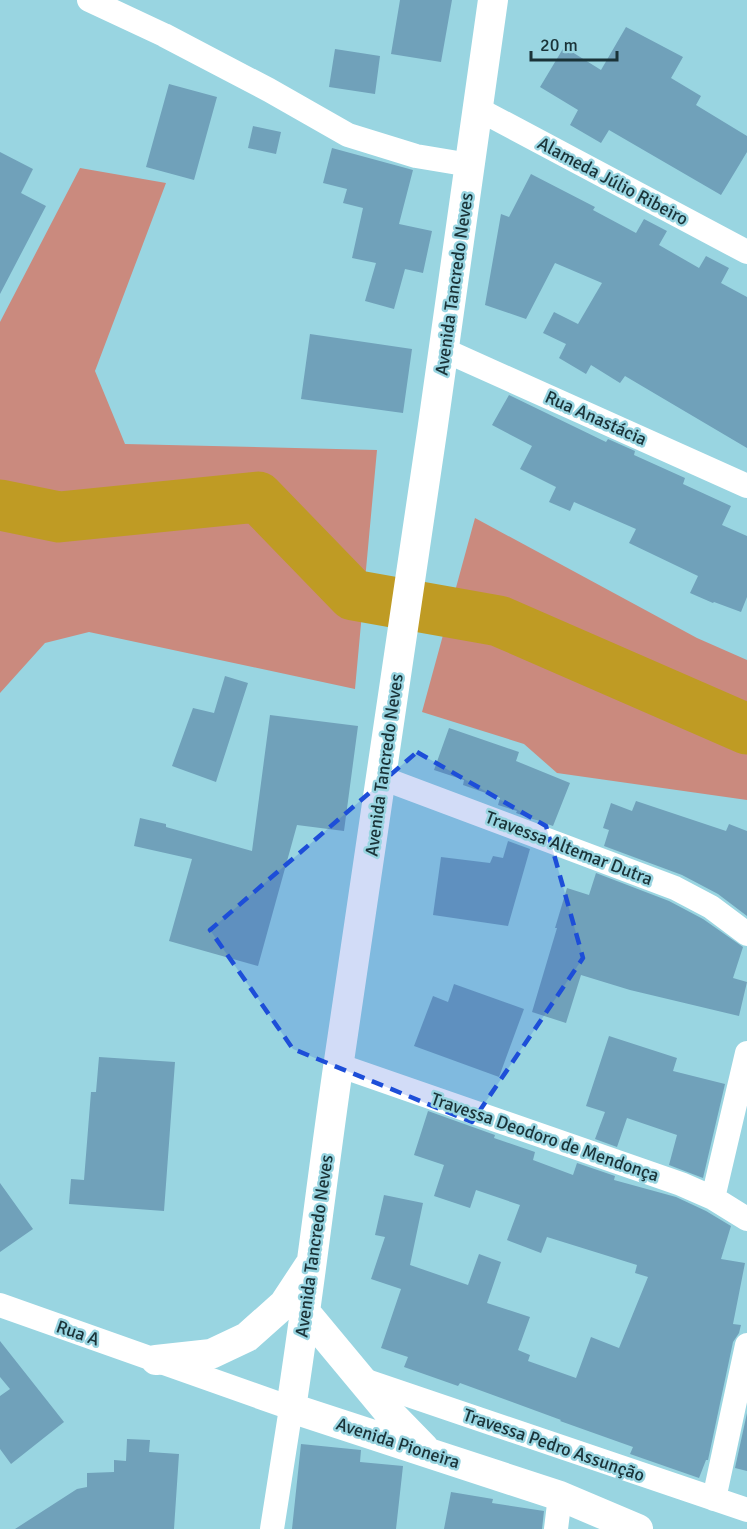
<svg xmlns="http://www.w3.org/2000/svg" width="747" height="1529" font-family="Signika,sans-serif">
<rect width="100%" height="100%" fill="#99d5e1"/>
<path fill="#ca8a7e" d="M80 168 166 183 95 371 125 444 377 450 355 689 89 632 45 643 0 693V322Z
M475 518 697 638 747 660V800L557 773 524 744 422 712Z"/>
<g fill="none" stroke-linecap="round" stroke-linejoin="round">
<path stroke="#bf9b24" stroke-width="51" d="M0 505 59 517 258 497 353 595 499 621 747 729"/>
</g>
<path fill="#70a1ba" d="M400 0H452L441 62 391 54Z
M626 27 683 57 671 78 701 96 696 105 747 136V152L721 195 609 130 601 143 570 125 578 110 540 87 564 47 601 70Z
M335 49 380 56 375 94 329 87Z
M169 84 217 97 194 180 146 167Z
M253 126 281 132 276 154 248 148Z
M332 148 413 170 399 224 432 231 423 273 405 269 394 309 365 301 376 263 352 258 363 208 343 203 347 189 323 183Z
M0 152 33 169 21 193 46 206 0 294Z
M531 174 595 207 593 210 636 233 644 219 667 231 659 245 699 268 706 256 729 268 721 283 747 297V448L625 376 620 383 591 365 586 374 559 358 566 344 543 333 554 312 578 324 602 283 555 263 526 319 485 305 501 214 509 217Z
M310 334 412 349 403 413 301 399Z
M509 395 606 442 608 439 635 451 634 455 685 478 683 484 731 506 722 525 747 536V597L741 612 714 602 713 603 690 593 698 576 629 543 636 529 574 502 570 511 549 502 556 487 520 469 532 446 492 425Z
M225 676 248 683 216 782 172 766 193 708 214 713Z
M270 715 358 726 344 831 297 825 258 966 169 941 192 859 134 846 140 818 166 824V827L252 851Z
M449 728 519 752 516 761 570 783 553 826 516 813 517 811 498 805 500 798 463 785 464 780 434 770Z
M636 801 726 831 729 824 747 831V916L718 894 682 875 604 846 609 830 603 828 611 803 632 811Z
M508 841 530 849 508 926 433 915 441 857 490 863 493 856 503 858Z
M596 873 669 901 703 919 743 947 733 978 747 982 739 1016 630 990 581 975 566 1023 532 1012 557 928H555L567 888 589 895Z
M454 984 524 1009 499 1077 414 1046 433 996 448 1002Z
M609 1036 677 1058 673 1071 725 1084 703 1178 669 1165 677 1135 627 1118 617 1147 595 1139 605 1112 586 1106Z
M99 1057 175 1062 164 1211 69 1204 71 1179 84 1180 91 1092H96Z
M428 1111 495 1135 494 1138 535 1152 533 1160 573 1175 577 1163 615 1176 614 1180 676 1197 706 1211 731 1226 721 1259 745 1263 733 1324 741 1325 739 1333 733 1342 708 1460H706L699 1478 630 1454 633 1447 560 1421 561 1420 460 1383 458 1386 404 1367 408 1357 381 1348 401 1289 371 1279 385 1237 375 1235 384 1195 423 1203 410 1265 468 1285 479 1254 501 1262 487 1303 530 1317 518 1350 530 1355 528 1361 576 1378 591 1337 619 1348 648 1277 635 1273 637 1265 547 1237 541 1253 507 1240 520 1205 476 1190 470 1208 434 1196 444 1165 414 1155Z
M0 1183 33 1229 0 1252Z
M0 1341 64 1422 11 1464 0 1449V1396L10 1389 0 1377Z
M747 1413V1471L735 1468Z
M127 1439 150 1440 149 1452 179 1454 174 1529H15L77 1489 87 1487V1473L114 1472V1460L126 1461Z
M301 1444 361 1450 360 1462 403 1466 396 1529H292Z
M451 1492 493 1499 492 1503 544 1511 542 1529H444Z"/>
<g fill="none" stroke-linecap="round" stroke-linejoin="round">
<path stroke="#fff" stroke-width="24" d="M89 0 164 35 269 90 348 135 416 156 470 165
M478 109 747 252
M444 350 747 486
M382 778 675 888 711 907 747 934
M338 1065 681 1184 713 1198 747 1219
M713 1198 747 1053
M0 1305 291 1408 272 1529
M361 1379 747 1510
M714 1499 747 1345
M556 1529 560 1496"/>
<path stroke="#fff" stroke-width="30" d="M493 0C445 354 391 708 339 1061 322 1177 309 1293 291 1408L560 1496 638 1529
M306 1313 385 1408 424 1448
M156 1360 211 1354 247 1337 284 1304 309 1266"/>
</g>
<path fill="#1d4ed8" fill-opacity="0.2" stroke="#1d4ed8" stroke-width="4.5" stroke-dasharray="12 8" stroke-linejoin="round" d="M417 752 546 826 583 958 472 1122 293 1049 210 930Z"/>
<g text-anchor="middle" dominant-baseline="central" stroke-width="5" stroke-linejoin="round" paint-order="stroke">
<g font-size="18" fill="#1a3338" stroke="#99d5e1">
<text transform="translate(613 181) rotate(28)">Alameda Júlio Ribeiro</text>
<text transform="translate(454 284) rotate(-82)">Avenida Tancredo Neves</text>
<text transform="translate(596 418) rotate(24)">Rua Anastácia</text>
<text transform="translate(384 765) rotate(-82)">Avenida Tancredo Neves</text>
<text transform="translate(569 848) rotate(21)">Travessa Altemar Dutra</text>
<text transform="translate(545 1137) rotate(19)">Travessa Deodoro de Mendonça</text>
<text transform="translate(314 1246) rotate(-82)">Avenida Tancredo Neves</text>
<text transform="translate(78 1333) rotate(19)">Rua A</text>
<text transform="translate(398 1443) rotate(18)">Avenida Pioneira</text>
<text transform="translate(554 1445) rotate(19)">Travessa Pedro Assunção</text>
</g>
</g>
<path d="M531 51v9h86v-9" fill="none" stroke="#1a3338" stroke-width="3"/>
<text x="540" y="51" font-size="18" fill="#1a3338" stroke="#99d5e1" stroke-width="4.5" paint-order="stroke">20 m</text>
</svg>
